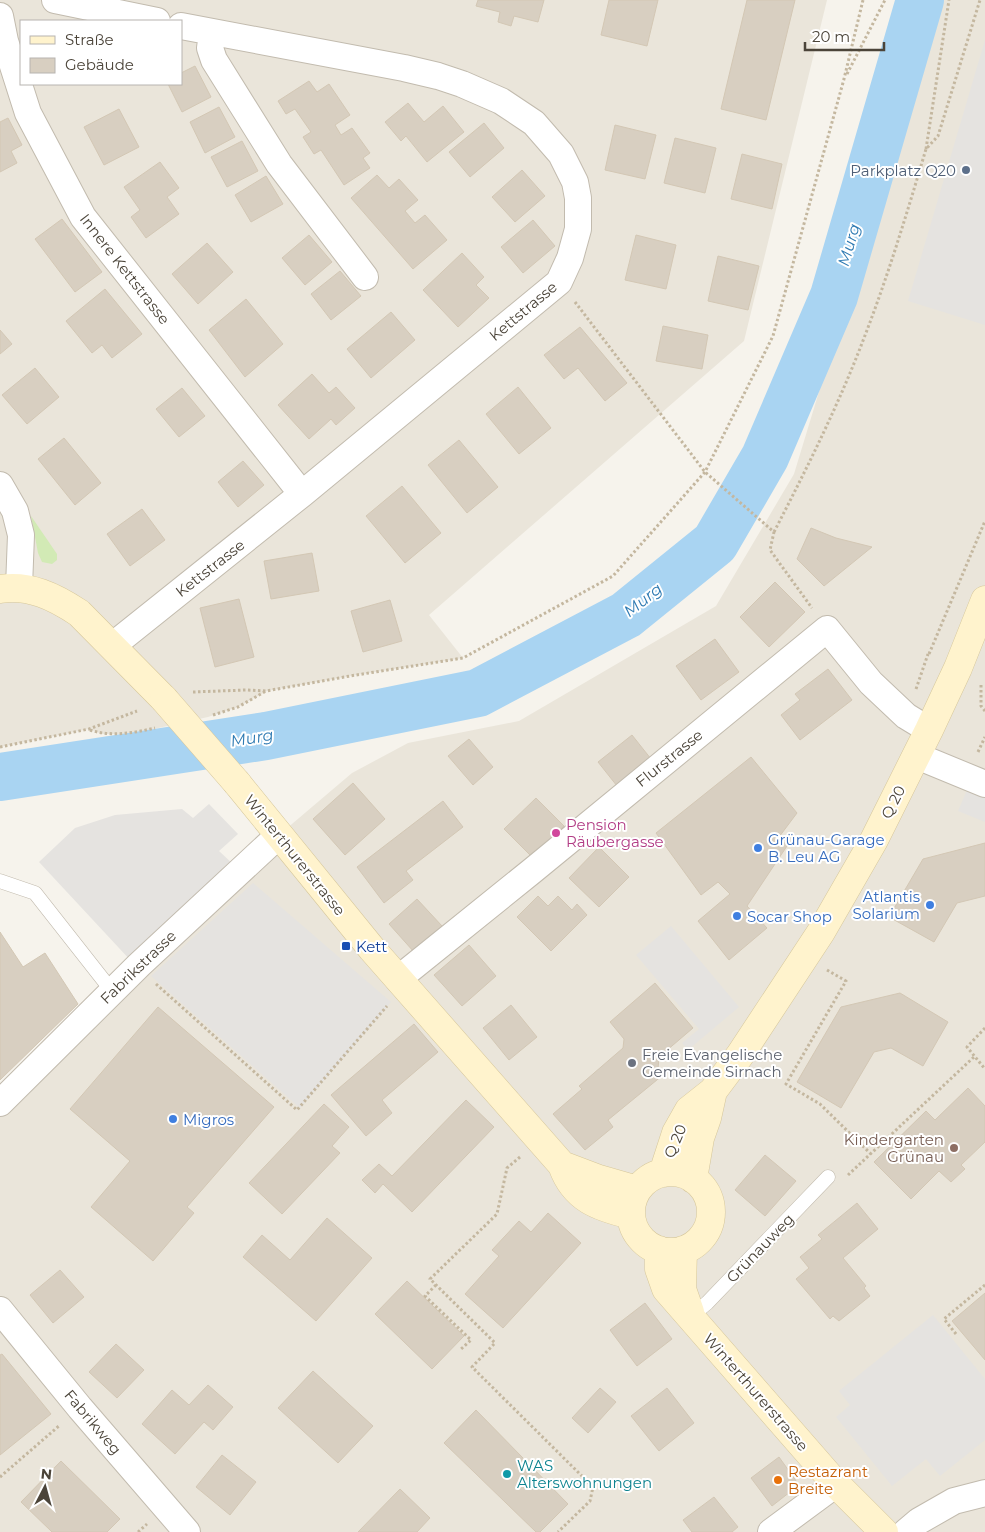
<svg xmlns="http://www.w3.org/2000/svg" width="985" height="1532" font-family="Montserrat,sans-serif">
<rect width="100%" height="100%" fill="#f6f3ec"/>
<path fill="#eae5da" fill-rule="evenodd" d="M0 0H827L744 341 429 615 463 658 350 676 267 691 238 707 208 717 149 730 123 734H102L89 729 0 747ZM21 21H181V84H21Z
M938 0H985V1532H732L738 1527 714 1498 684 1520 692 1532H0V1103L279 835 352 773 408 743 519 721 716 606 794 474Z"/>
<path fill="#d2eab5" d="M31 516 57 554V560L52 564 42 562 38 553Z"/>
<path fill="#e5e3e0" d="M985 40V325L908 301Z
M967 790 985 797V822L958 811Z
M209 804 238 834 219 851 234 865 132 962 39 862 75 828 115 815 182 809 193 818Z
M253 883 391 1002 300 1108 151 976Z
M671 926 739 1007 688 1050 682 1043 699 1029 636 955Z
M933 1315 985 1379V1440L940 1476 926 1459 892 1486 836 1417 850 1405 839 1391Z"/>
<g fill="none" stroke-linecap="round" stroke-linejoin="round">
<path stroke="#a9d4f2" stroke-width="48" d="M0 777 266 736 478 693 626 615 715 543 765 457 834 296 920 0"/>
</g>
<path fill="#d8cfc1" stroke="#d3c7b4" d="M478 0H544L538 22 514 16 511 26 498 22 500 12 476 6Z
M609 0H658L647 46 601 35Z
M747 0H795L766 120 721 109Z
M195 66 211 97 182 112 168 84H181V73Z
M309 81 317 92 329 84 350 115 335 125 341 135 352 128 370 153 363 158 370 168 344 185 321 150 314 154 303 137 311 132 295 109 286 114 278 101Z
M408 103 424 122 443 106 464 132 427 162 406 136 401 141 385 122Z
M219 107 235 137 205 153 190 122Z
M119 109 139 147 104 165 84 127Z
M8 118 22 145 11 151 17 163 0 172V122Z
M484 123 504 148 470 177 449 152Z
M615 125 656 135 645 179 605 170Z
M675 138 716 148 705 193 664 183Z
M242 141 258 171 227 187 211 157Z
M742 154 782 164 772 209 731 199Z
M160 162 179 188 167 197 179 214 146 238 131 217 140 210 124 187Z
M522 170 545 196 515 222 492 197Z
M377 175 389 188 399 179 418 200 405 211 415 223 425 215 447 240 413 269 351 198Z
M266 176 283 204 251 222 235 195Z
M62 219 102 272 75 292 35 239Z
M533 220 555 246 523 273 501 247Z
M309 235 332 262 305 285 282 258Z
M636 235 676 245 666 289 625 280Z
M207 243 233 272 198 304 172 274Z
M462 253 484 277 476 285 489 298 458 327 423 290Z
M718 256 759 266 748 310 708 301Z
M340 271 361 296 331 320 311 294Z
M105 289 142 334 112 358 102 345 92 353 66 321Z
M246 299 283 344 245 377 209 330Z
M391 312 415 340 371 378 347 349Z
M663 326 708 335 702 369 656 361Z
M580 327 627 383 605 401 578 368 564 379 544 355Z
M0 330 12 344 0 354Z
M35 368 59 397 27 424 2 395Z
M312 374 329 393 336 387 355 408 336 425 331 419 309 439 278 405Z
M518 387 551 428 519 454 486 414Z
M182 388 205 416 179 437 156 409Z
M64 438 101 483 75 505 38 459Z
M459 440 498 487 467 513 428 465Z
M243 461 264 485 238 507 218 482Z
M402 486 441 533 405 563 366 516Z
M142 509 165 540 130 566 107 534Z
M811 528 836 538 872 547 824 586 797 559Z
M312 553 319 591 271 599 264 561Z
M775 582 805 612 769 647 740 617Z
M239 599 254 657 215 667 200 608Z
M390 600 402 641 363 652 351 611Z
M715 639 739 672 701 700 676 666Z
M828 669 852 700 800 740 781 715 800 700 795 694Z
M632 735 655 764 621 791 598 762Z
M469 739 493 767 473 785 448 756Z
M751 757 797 813 779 837 787 846 747 906 767 928 729 960 698 921 730 894 718 882 701 895 656 833Z
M353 783 385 819 345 855 313 819Z
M536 798 564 826 532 857 504 829Z
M443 801 463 827 406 871 413 880 384 903 357 867Z
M985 843V896L957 903 934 942 889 917 923 859Z
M599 847 629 877 599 907 569 878Z
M538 896 548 906 558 896 572 910 577 904 587 915 551 951 517 917Z
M417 899 442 926 414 952 389 924Z
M0 932 23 967 45 953 78 1004 0 1080Z
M469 945 496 976 462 1006 434 975Z
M655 983 693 1028 659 1057 658 1069 663 1075 608 1120 613 1127 585 1150 553 1114 582 1089 579 1086 623 1048 624 1039 610 1022Z
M900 993 948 1022 923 1066 891 1048 874 1052 841 1108 797 1082 841 1007Z
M511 1005 537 1037 509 1060 483 1028Z
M158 1007 274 1107 187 1207 194 1213 153 1261 91 1207 130 1161 70 1109Z
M414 1024 438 1052 382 1100 392 1113 366 1136 331 1095Z
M968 1088 985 1106V1142L961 1165 965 1169 951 1182 939 1171 911 1199 874 1162 926 1111 935 1120Z
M466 1100 494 1127 412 1212 383 1184 375 1193 362 1180 379 1164 392 1176Z
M324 1104 349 1127 332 1146 340 1153 282 1214 249 1183Z
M765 1155 796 1181 765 1216 735 1190Z
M857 1203 878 1229 843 1258 866 1286 864 1288 870 1296 839 1321 833 1316 830 1319 796 1279 809 1268 800 1257 822 1239 818 1235Z
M548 1213 581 1243 503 1328 465 1294 499 1256 492 1250 519 1221 531 1232Z
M327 1218 372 1258 316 1321 243 1257 262 1235 290 1260Z
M60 1270 84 1297 53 1323 30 1295Z
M407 1281 464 1336 432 1369 375 1314Z
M985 1293V1360L952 1321Z
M645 1303 672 1339 637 1366 610 1330Z
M116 1344 144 1370 117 1398 89 1372Z
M2 1354 51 1414 0 1455V1355Z
M313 1371 373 1426 338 1463 278 1408Z
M208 1385 233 1407 213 1430 204 1422 175 1454 142 1424 172 1390 189 1405Z
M600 1388 616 1402 588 1433 572 1418Z
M667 1388 694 1423 659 1451 631 1416Z
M476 1410 568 1504 540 1532H536L444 1443Z
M222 1455 256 1482 230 1515 196 1487Z
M779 1457 799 1485 772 1506 751 1478Z
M61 1461 120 1519 107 1532H52L21 1502Z
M400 1489 430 1518 417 1532H358Z
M714 1497 738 1527 732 1532H692L683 1520Z"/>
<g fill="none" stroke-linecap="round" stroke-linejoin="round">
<defs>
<path id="lane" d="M0 881 35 893 112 991
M691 1316 707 1303 828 1177"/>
<path id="street" d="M55 0 157 21
M0 16 5 41 28 113 83 217 302 494
M212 33 210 48 214 60 279 164 365 277
M0 485 15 511 21 535 19 587
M112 646 302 494 559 282 570 258 578 229V198L575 182 561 154 534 123 501 101 462 84 438 76 404 68 181 26
M917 756 985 784
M398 979 532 871 827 629 871 683 906 716 929 730
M0 1103 139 965 279 835
M0 1310 80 1408 187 1532
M771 1532 836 1484
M906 1532 919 1521 954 1501 985 1493"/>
<path id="secondary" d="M0 589C29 584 55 597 79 613L164 699
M237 783 372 949 562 1165C574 1199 598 1207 631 1215
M562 1165 599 1179 637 1190
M631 1212a40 40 0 1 1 80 0a40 40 0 1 1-80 0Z
M663 1173 676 1133 689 1110 713 1091 740 1055 821 932 874 840 929 730 958 668 985 600
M693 1179 700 1138 707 1118 713 1091
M659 1250V1269L666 1289 836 1484 884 1532
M683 1250 682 1289 690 1312"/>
</defs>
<use href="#lane" stroke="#c2bbae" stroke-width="15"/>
<use href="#street" stroke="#c2bbae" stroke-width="28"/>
<use href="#secondary" stroke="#d6c79b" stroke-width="29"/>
<path stroke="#c4b79f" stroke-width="3" stroke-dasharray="2.5 2.5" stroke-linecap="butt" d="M847 74 885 0
M926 149 949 0
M575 302 705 472 774 532 770 550 812 608
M774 532C807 468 839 404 864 338 888 276 907 213 926 149L938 136 980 0
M929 654 985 521
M981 685V706L985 711
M916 689 928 654
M193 692 246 690 266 691 350 676 463 658 613 576 705 472 773 336 844 79 863 0
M213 715 238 707 266 691
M90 730C111 737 134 733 155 728
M0 747 89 729 137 711
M978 752 985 737
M827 970 846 981 786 1084 820 1104 871 1154
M156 984 297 1110 387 1006
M985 1028 967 1047 985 1069
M520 1157 507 1168 497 1214 430 1279 495 1343 472 1367 593 1487 590 1501 558 1532
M848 1175 975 1056
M436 1285 425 1296 471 1340 460 1350
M956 1334 944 1319 985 1285
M0 1477 60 1425
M138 1532 147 1524"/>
<use href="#lane" stroke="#fff" stroke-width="14"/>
<use href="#street" stroke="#fff" stroke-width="26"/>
<use href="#secondary" stroke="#fff3cd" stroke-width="28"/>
<defs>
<path id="secondary-bridge" d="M164 699 237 783"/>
</defs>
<use href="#secondary-bridge" stroke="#d6c79b" stroke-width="29" stroke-linecap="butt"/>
<use href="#secondary-bridge" stroke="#fff3cd" stroke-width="28"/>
</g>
<circle fill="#5c6f8a" stroke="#fff" stroke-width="2" cx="966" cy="170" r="5"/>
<circle fill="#d1479c" stroke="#fff" stroke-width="2" cx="556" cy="833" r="5"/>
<g fill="#3f7fe0" stroke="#fff" stroke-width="2">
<circle cx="758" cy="848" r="5"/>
<circle cx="930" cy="905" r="5"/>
<circle cx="737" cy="916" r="5"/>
<circle cx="173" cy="1119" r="5"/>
</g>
<rect fill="#1a4fb4" stroke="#fff" stroke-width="2" x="341" y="941" width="10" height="10" rx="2.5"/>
<circle fill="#6b7280" stroke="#fff" stroke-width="2" cx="632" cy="1063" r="5"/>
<circle fill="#8d6e63" stroke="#fff" stroke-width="2" cx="954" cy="1148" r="5"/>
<circle fill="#0f9aa8" stroke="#fff" stroke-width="2" cx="507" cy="1474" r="5"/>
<circle fill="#e8710a" stroke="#fff" stroke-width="2" cx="778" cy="1480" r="5"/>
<g text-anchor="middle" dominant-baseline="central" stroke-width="4" stroke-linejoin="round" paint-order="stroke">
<g font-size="15" fill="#4e5e75" stroke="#fff" text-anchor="end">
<text x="956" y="170">Parkplatz Q20</text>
</g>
<g font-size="15" fill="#4b4439" stroke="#fff">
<text transform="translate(125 269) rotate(52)">Innere Kettstrasse</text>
<text transform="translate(523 311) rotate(-40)">Kettstrasse</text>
<text transform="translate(210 568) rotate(-38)">Kettstrasse</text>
<text transform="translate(669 758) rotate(-39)">Flurstrasse</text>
<text transform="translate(893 802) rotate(-63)">Q 20</text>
<text transform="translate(295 855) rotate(51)">Winterthurerstrasse</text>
<text transform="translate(138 967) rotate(-44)">Fabrikstrasse</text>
<text transform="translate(675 1141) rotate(-67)">Q 20</text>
<text transform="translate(760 1248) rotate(-46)">Grünauweg</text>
<text transform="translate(756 1392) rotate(49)">Winterthurerstrasse</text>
<text transform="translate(93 1422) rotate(50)">Fabrikweg</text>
</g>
<g font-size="15" fill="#b23c85" stroke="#fff" text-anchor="start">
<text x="566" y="824">Pension<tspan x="566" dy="17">Räubergasse</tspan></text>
</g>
<g font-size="15" fill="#366cbe" stroke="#fff" text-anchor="start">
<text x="768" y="839">Grünau-Garage<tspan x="768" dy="17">B. Leu AG</tspan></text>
<text x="920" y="896" text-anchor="end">Atlantis<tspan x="920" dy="17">Solarium</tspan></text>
<text x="747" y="916">Socar Shop</text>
<text x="183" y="1119">Migros</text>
</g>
<g font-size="15" fill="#164399" stroke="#fff" text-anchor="start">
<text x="356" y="946">Kett</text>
</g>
<g font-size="15" fill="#5b616d" stroke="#fff" text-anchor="start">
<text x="642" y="1054">Freie Evangelische<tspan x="642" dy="17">Gemeinde Sirnach</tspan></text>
</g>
<g font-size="15" fill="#785e54" stroke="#fff" text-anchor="end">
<text x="944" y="1139">Kindergarten<tspan x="944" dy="17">Grünau</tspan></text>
</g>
<g font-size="15" fill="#0d838f" stroke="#fff" text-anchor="start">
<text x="517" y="1465">WAS<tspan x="517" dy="17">Alterswohnungen</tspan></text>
</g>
<g font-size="15" fill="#c56008" stroke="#fff" text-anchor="start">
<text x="788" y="1471">Restazrant<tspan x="788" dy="17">Breite</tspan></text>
</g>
<g font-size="16" font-style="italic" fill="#2e7ab2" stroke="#fff">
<text transform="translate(849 245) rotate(-74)">Murg</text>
<text transform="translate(643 600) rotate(-38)">Murg</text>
<text transform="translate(252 738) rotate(-9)">Murg</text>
</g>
</g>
<rect x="20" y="20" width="162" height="65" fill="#ffffff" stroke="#b7b4b0"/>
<rect x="30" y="36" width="25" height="8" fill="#fff3cd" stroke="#b7b4b0"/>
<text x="65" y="45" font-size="15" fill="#4b4439">Straße</text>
<rect x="30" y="58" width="25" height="15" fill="#d8cfc1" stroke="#b7b4b0"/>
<text x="65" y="70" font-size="15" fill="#4b4439">Gebäude</text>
<g transform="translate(45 1487) rotate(6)" stroke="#ffffff" stroke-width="4" paint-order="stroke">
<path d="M0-4L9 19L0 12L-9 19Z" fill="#4b4439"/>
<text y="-8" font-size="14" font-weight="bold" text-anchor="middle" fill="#4b4439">N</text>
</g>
<path d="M805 42v8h79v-8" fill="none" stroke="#4b4439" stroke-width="2.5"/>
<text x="812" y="42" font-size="15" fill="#4b4439" stroke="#ffffff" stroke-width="4" paint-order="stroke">20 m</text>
</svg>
